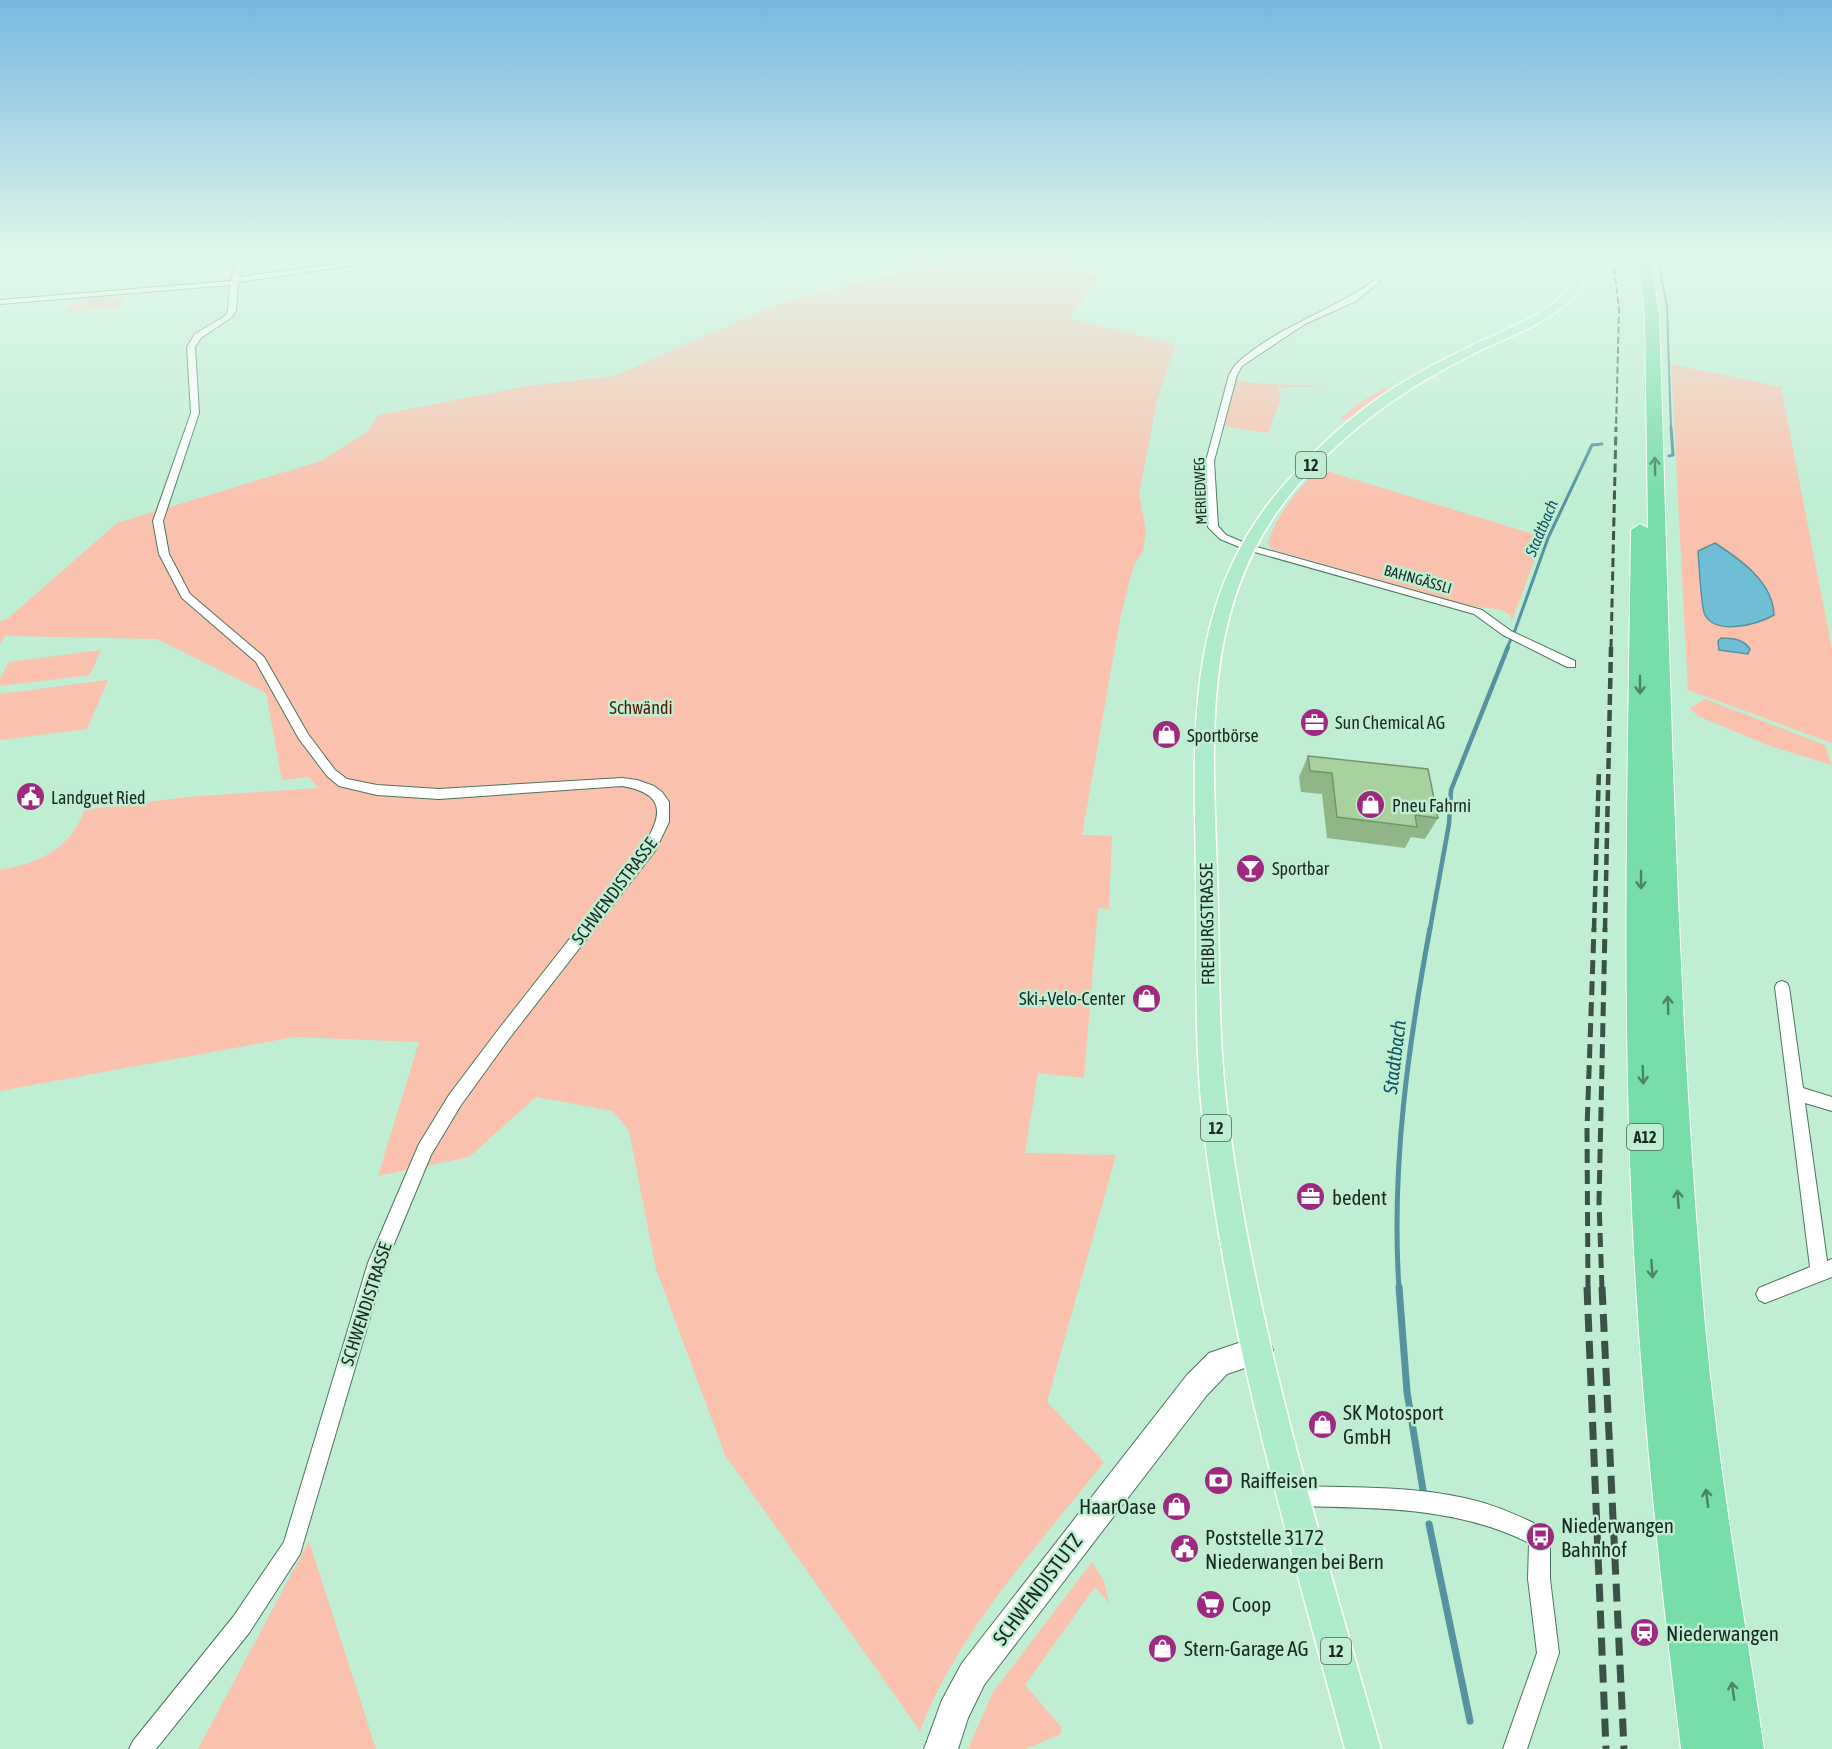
<svg xmlns="http://www.w3.org/2000/svg" width="1832" height="1749" font-family="'Asap Condensed',sans-serif">
<rect width="100%" height="100%" fill="#bfeed3"/>
<path fill="#fac1ad" fill-rule="evenodd" d="M965 257H1053L1051 262 1098 276 1069 319 1175 344 1157 401 1139 494 1146 531 1143 551 1133 567 1120 619 1082 835 1112 836 1109 909 1098 908 1084 1078 1038 1073 1025 1153 1116 1155 1047 1402 1104 1462C1038 1546 958 1631 920 1731L725 1455 656 1269 629 1131 613 1111 536 1097 469 1157 378 1176 419 1042 294 1037 0 1091V870C37 864 73 848 84 810L187 797 318 788 309 777 282 780 266 693 157 639 5 636 0 645V621L6 620 117 523 321 461 367 432 378 415 527 386 614 376 780 303Z
M126 297 119 307 64 312 72 302Z
M1671 364 1781 387 1832 650V743L1688 690ZM1703 598 1761 622 1727 626 1703 613Z
M1235 381 1264 384 1329 386 1278 388 1281 398 1268 433 1222 426Z
M1384 388 1394 389 1350 419H1340L1356 405Z
M1317 468 1543 537 1511 623V616L1502 610 1464 605 1271 549 1268 544C1274 516 1300 490 1317 468Z
M101 650 90 675 0 686V679L9 662Z
M108 680 87 729 0 740V694Z
M1705 699 1825 745 1832 765 1767 745 1698 716 1690 708Z
M309 1541 376 1749H198Z
M1092 1562 1104 1581 1109 1603 1095 1587 1025 1685 1061 1727V1734L1025 1749H968L993 1692Z"/>
<path fill="#70bfd7" stroke="#5692a0" stroke-width="1.5" d="M1715 543C1741 560 1773 582 1774 615 1758 624 1717 636 1705 615 1701 609 1699 561 1698 551Z
M1721 638C1733 638 1743 639 1750 649L1748 654 1719 650 1718 641Z"/>
<g fill="none" stroke-linecap="round" stroke-linejoin="round">
<path stroke="#5692a0" stroke-width="2" d="M1657 257 1667 306 1671 429"/>
<path stroke="#5692a0" stroke-width="3" d="M1669 456 1673 455 1671 427
M1514 633 1548 538 1592 445 1602 444
M1507 648 1511 639"/>
<path stroke="#5692a0" stroke-width="4.5" d="M1430 929 1449 824 1451 790 1508 647"/>
<path stroke="#5692a0" stroke-width="5" d="M1399 1289C1391 1167 1408 1047 1430 928"/>
<path stroke="#5692a0" stroke-width="7" d="M1399 1287 1407 1392 1423 1490
M1429 1524 1470 1721"/>
<defs>
<path id="minor" d="M238 257H244L239 277 389 257H408L238 282 236 310 232 317 201 338 195 347 199 413 163 521 169 554 190 594 264 657 308 734 335 770 347 779 377 785 439 789 622 778 637 780 654 786 662 792 669 802V822L655 851 508 1040 461 1105 431 1155 386 1263 300 1554 249 1633 156 1749H129L133 1741 233 1617 284 1542 368 1263 419 1144 449 1095 498 1030 645 843C665 811 662 793 622 786L439 799 377 795 339 786 327 776 299 739 256 662 182 598 159 554 153 521 191 413 187 347 195 334 225 316 228 310 230 285 0 304V300L231 281Z
M1375 280 1380 281 1356 301 1305 324 1242 366 1237 375 1214 461 1218 526 1226 535 1250 545 1482 610 1511 631 1575 661V667H1567L1503 635 1474 614 1244 549 1220 539 1208 527 1206 461 1229 375 1235 365C1275 327 1331 312 1375 280Z
M1782 981 1787 983 1789 987 1803 1088 1832 1097V1111L1805 1103 1827 1261 1832 1259V1277L1765 1303 1759 1300 1756 1294 1759 1288 1810 1267 1775 987 1777 983Z
M1293 1486C1356 1488 1423 1485 1484 1503 1506 1510 1527 1519 1547 1530L1550 1537V1579L1559 1653 1527 1749H1503L1537 1653 1528 1579 1529 1543C1456 1506 1373 1508 1293 1506L1286 1503 1283 1496 1286 1489Z"/>
<path id="secondary" d="M1259 1336 1269 1340 1273 1350 1269 1360 1227 1374 1207 1395 984 1685 968 1718 958 1749H924L942 1700 962 1663 1187 1375 1209 1353Z"/>
<path id="primary" d="M1581 257H1591C1588 312 1514 333 1473 354 1448 367 1423 380 1400 396 1362 421 1328 452 1298 485 1201 597 1212 733 1217 871 1220 956 1217 1041 1229 1125 1258 1337 1322 1543 1381 1749H1345C1289 1542 1227 1335 1203 1122 1194 1040 1197 958 1196 876 1194 728 1183 594 1291 477 1319 446 1351 416 1386 393 1412 376 1440 361 1467 348 1502 330 1552 316 1574 281 1579 274 1580 266 1581 257Z"/>
<path id="motorway" d="M1638 257H1650L1659 314C1670 651 1675 990 1705 1326 1718 1468 1743 1608 1764 1749H1681C1659 1570 1640 1391 1632 1211 1622 984 1628 757 1631 530L1640 524 1648 528 1645 314Z"/>
</defs>
<use href="#minor" stroke="#4a755e" stroke-width="2"/>
<use href="#secondary" stroke="#4a755e" stroke-width="2"/>
<use href="#primary" stroke="#fff" stroke-width="3"/>
<use href="#motorway" stroke="#fff" stroke-width="2"/>
<use href="#minor" fill="#fff" fill-rule="evenodd"/>
<use href="#secondary" fill="#fff" fill-rule="evenodd"/>
<use href="#primary" fill="#adebcb" fill-rule="evenodd"/>
<use href="#motorway" fill="#77dda9" fill-rule="evenodd"/>
<path stroke="#3b5346" stroke-width="2" stroke-dasharray="7 3" stroke-linecap="butt" d="M1613 257 1619 310 1616 429"/>
<path stroke="#3b5346" stroke-width="3" stroke-dasharray="9 4.5" stroke-linecap="butt" d="M1611 648 1616 427"/>
<path stroke="#3b5346" stroke-width="4.5" stroke-dasharray="11 5" stroke-linecap="butt" d="M1594 929 1599 769
M1605 929 1611 647"/>
<path stroke="#3b5346" stroke-width="5" stroke-dasharray="14 7" stroke-linecap="butt" d="M1588 1289 1587 1129 1594 928
M1602 1289 1599 1202 1605 928"/>
<path stroke="#3b5346" stroke-width="7" stroke-dasharray="18 9" stroke-linecap="butt" d="M1587 1287 1606 1749
M1602 1287 1624 1749"/>
</g>
<path fill="#90b587" d="M1308 756 1438 818 1425 839 1411 837 1405 848 1327 838 1322 794 1301 792 1299 777Z"/>
<path fill="#a7d29d" stroke="#75936e" stroke-width="1.5" d="M1308 756 1428 769 1438 818 1415 815 1417 827 1337 817 1332 773 1310 771Z"/>
<defs><path id="oneway-shaft" d="M-6 0H5M1.5-3L5.5 0L1.5 3" fill="none" stroke-width="1.6" stroke-linecap="round" stroke-linejoin="round" transform="scale(1.5)"/></defs>
<g stroke="#488465">
<use href="#oneway-shaft" transform="translate(1655 466) rotate(-91)"/>
<use href="#oneway-shaft" transform="translate(1640 685) rotate(90)"/>
<use href="#oneway-shaft" transform="translate(1641 880) rotate(90)"/>
<use href="#oneway-shaft" transform="translate(1668 1005) rotate(-92)"/>
<use href="#oneway-shaft" transform="translate(1643 1075) rotate(88)"/>
<use href="#oneway-shaft" transform="translate(1678 1199) rotate(-94)"/>
<use href="#oneway-shaft" transform="translate(1652 1269) rotate(86)"/>
<use href="#oneway-shaft" transform="translate(1707 1498) rotate(-97)"/>
<use href="#oneway-shaft" transform="translate(1733 1691) rotate(-98)"/>
</g>
<linearGradient id="sky" x2="0" y2="1"><stop stop-color="#78b8e1"/><stop offset="0.51" stop-color="#e2f7eb"/><stop offset="1" stop-color="#e2f7eb" stop-opacity="0"/></linearGradient>
<rect width="1832" height="502" fill="url(#sky)"/>
<defs>
<symbol id="office-disc" viewBox="-11 -11 22 22"><circle r="9.5" fill="#9f2881" stroke="#bfeed3"/><path d="M-6-3h4V-5.5h4V-3h4V5H-6ZM-1-4.5V-3h2v-1.5ZM-6 0V1H6V0Z" fill="#fff"/></symbol>
<symbol id="shop-disc" viewBox="-11 -11 22 22"><circle r="9.5" fill="#9f2881" stroke="#bfeed3"/><path d="M-5-2.5h2.3a2.7 3.5 0 0 1 5.4 0H5L5.5 6h-11ZM-1.5-2.5h3a1.5 2.3 0 0 0-3 0Z" fill="#fff"/></symbol>
<symbol id="civic-disc" viewBox="-11 -11 22 22"><circle r="9.5" fill="#9f2881" stroke="#bfeed3"/><path d="M-.6-6.5H3V-4.5H.6V-3L4-1V1h2V6H-6V1h2V-1L-.6-3ZM-1.2 2.5V6h2.4V2.5Z" fill="#fff"/></symbol>
<symbol id="bar-disc" viewBox="-11 -11 22 22"><circle r="9.5" fill="#9f2881" stroke="#bfeed3"/><path d="M-6-5H6L.8 .8V4.5H3.5V6h-7V4.5H-.8V.8Z" fill="#fff"/></symbol>
<symbol id="bank-disc" viewBox="-11 -11 22 22"><circle r="9.5" fill="#9f2881" stroke="#bfeed3"/><path d="M-6-4H6V4H-6ZM0-2.3a2.3 2.3 0 1 0 0 4.6a2.3 2.3 0 1 0 0-4.6Z" fill="#fff"/></symbol>
<symbol id="bus-disc" viewBox="-11 -11 22 22"><circle r="9.5" fill="#9f2881" stroke="#bfeed3"/><path d="M-5-6H5V4H4V6H2V4H-2V6H-4V4H-5ZM-3.5-4V0h7V-4ZM-3.5 1.2v1.5H-2V1.2ZM2 1.2v1.5H3.5V1.2Z" fill="#fff"/></symbol>
<symbol id="supermarket-disc" viewBox="-11 -11 22 22"><circle r="9.5" fill="#9f2881" stroke="#bfeed3"/><path d="M-6-5.5h2.5l.6 2H6L4.5 2H-2.5L-4.4-4H-6ZM-1.5 3.2a1.3 1.3 0 1 0 .1 0ZM3 3.2a1.3 1.3 0 1 0 .1 0Z" fill="#fff"/></symbol>
<symbol id="station-disc" viewBox="-11 -11 22 22"><circle r="9.5" fill="#9f2881" stroke="#bfeed3"/><path d="M-3-6H3Q5-6 5-4V2Q5 4 3 4L4.5 6H3L1.5 4h-3L-3 6H-4.5L-3 4Q-5 4-5 2V-4Q-5-6-3-6ZM-3.5-4v3h7v-3ZM-3.5 1v1.5H-2V1ZM2 1v1.5H3.5V1Z" fill="#fff"/></symbol>
</defs>
<g fill-rule="evenodd">
<use href="#office-disc" x="1298" y="706" width="33" height="33"/>
<use href="#shop-disc" x="1150" y="718" width="33" height="33"/>
<use href="#civic-disc" x="14" y="780" width="33" height="33"/>
<use href="#shop-disc" x="1354" y="788" width="33" height="33"/>
<use href="#bar-disc" x="1234" y="852" width="33" height="33"/>
<use href="#shop-disc" x="1130" y="982" width="33" height="33"/>
<use href="#office-disc" x="1294" y="1180" width="33" height="33"/>
<use href="#shop-disc" x="1306" y="1408" width="33" height="33"/>
<use href="#bank-disc" x="1202" y="1464" width="33" height="33"/>
<use href="#shop-disc" x="1160" y="1490" width="33" height="33"/>
<use href="#bus-disc" x="1524" y="1520" width="33" height="33"/>
<use href="#civic-disc" x="1168" y="1532" width="33" height="33"/>
<use href="#supermarket-disc" x="1194" y="1588" width="33" height="33"/>
<use href="#station-disc" x="1628" y="1616" width="33" height="33"/>
<use href="#shop-disc" x="1146" y="1632" width="33" height="33"/>
</g>
<g text-anchor="middle" dominant-baseline="central" stroke-width="5" stroke-linejoin="round" paint-order="stroke">
<g font-size="15" fill="#182a21" stroke="#bfeed3">
<text transform="translate(1200 491) rotate(-92)">MERIEDWEG</text>
<text transform="translate(1418 579) rotate(16)">BAHNGÄSSLI</text>
</g>
<g fill="#bfeed3" stroke="#4a6556" stroke-width="1.5">
<rect x="1296" y="452" width="30" height="26" rx="4.5"/>
<rect x="1201" y="1115" width="30" height="26" rx="4.5"/>
<rect x="1627" y="1124" width="36" height="26" rx="4.5"/>
<rect x="1321" y="1638" width="30" height="26" rx="4.5"/>
</g>
<g font-size="16" font-weight="bold" fill="#182a21">
<text x="1311" y="465">12</text>
<text x="1216" y="1128">12</text>
<text x="1645" y="1137">A12</text>
<text x="1336" y="1651">12</text>
</g>
<g font-size="16" font-style="italic" fill="#115466" stroke="#bfeed3">
<text transform="translate(1541 528) rotate(-67)">Stadtbach</text>
</g>
<g font-size="18" fill="#531902" stroke="#bfeed3">
<text x="641" y="707">Schwändi</text>
</g>
<g font-size="18" fill="#182a21" stroke="#bfeed3" text-anchor="start">
<text x="1335" y="722">Sun Chemical AG</text>
<text x="1187" y="735">Sportbörse</text>
<text x="51" y="797">Landguet Ried</text>
<text x="1392" y="805">Pneu Fahrni</text>
<text x="1272" y="868">Sportbar</text>
<text x="1125" y="998" text-anchor="end">Ski+Velo-Center</text>
</g>
<g font-size="18" fill="#182a21" stroke="#bfeed3">
<text transform="translate(614 891) rotate(-53)">SCHWENDISTRASSE</text>
<text transform="translate(1207 924) rotate(-91)">FREIBURGSTRASSE</text>
<text transform="translate(366 1304) rotate(-72)">SCHWENDISTRASSE</text>
</g>
<g font-size="20" font-style="italic" fill="#115466" stroke="#bfeed3">
<text transform="translate(1394 1057) rotate(-83)">Stadtbach</text>
</g>
<g font-size="21" fill="#182a21" stroke="#bfeed3" text-anchor="start">
<text x="1332" y="1197">bedent</text>
<text x="1343" y="1412">SK Motosport<tspan x="1343" dy="24">GmbH</tspan></text>
<text x="1240" y="1480">Raiffeisen</text>
<text x="1156" y="1506" text-anchor="end">HaarOase</text>
<text x="1561" y="1525">Niederwangen<tspan x="1561" dy="24">Bahnhof</tspan></text>
<text x="1205" y="1537">Poststelle 3172<tspan x="1205" dy="24">Niederwangen bei Bern</tspan></text>
<text x="1232" y="1604">Coop</text>
<text x="1666" y="1633">Niederwangen</text>
<text x="1184" y="1648">Stern-Garage AG</text>
</g>
<g font-size="21" fill="#182a21" stroke="#bfeed3">
<text transform="translate(1037 1589) rotate(-53)">SCHWENDISTUTZ</text>
</g>
</g>
</svg>
